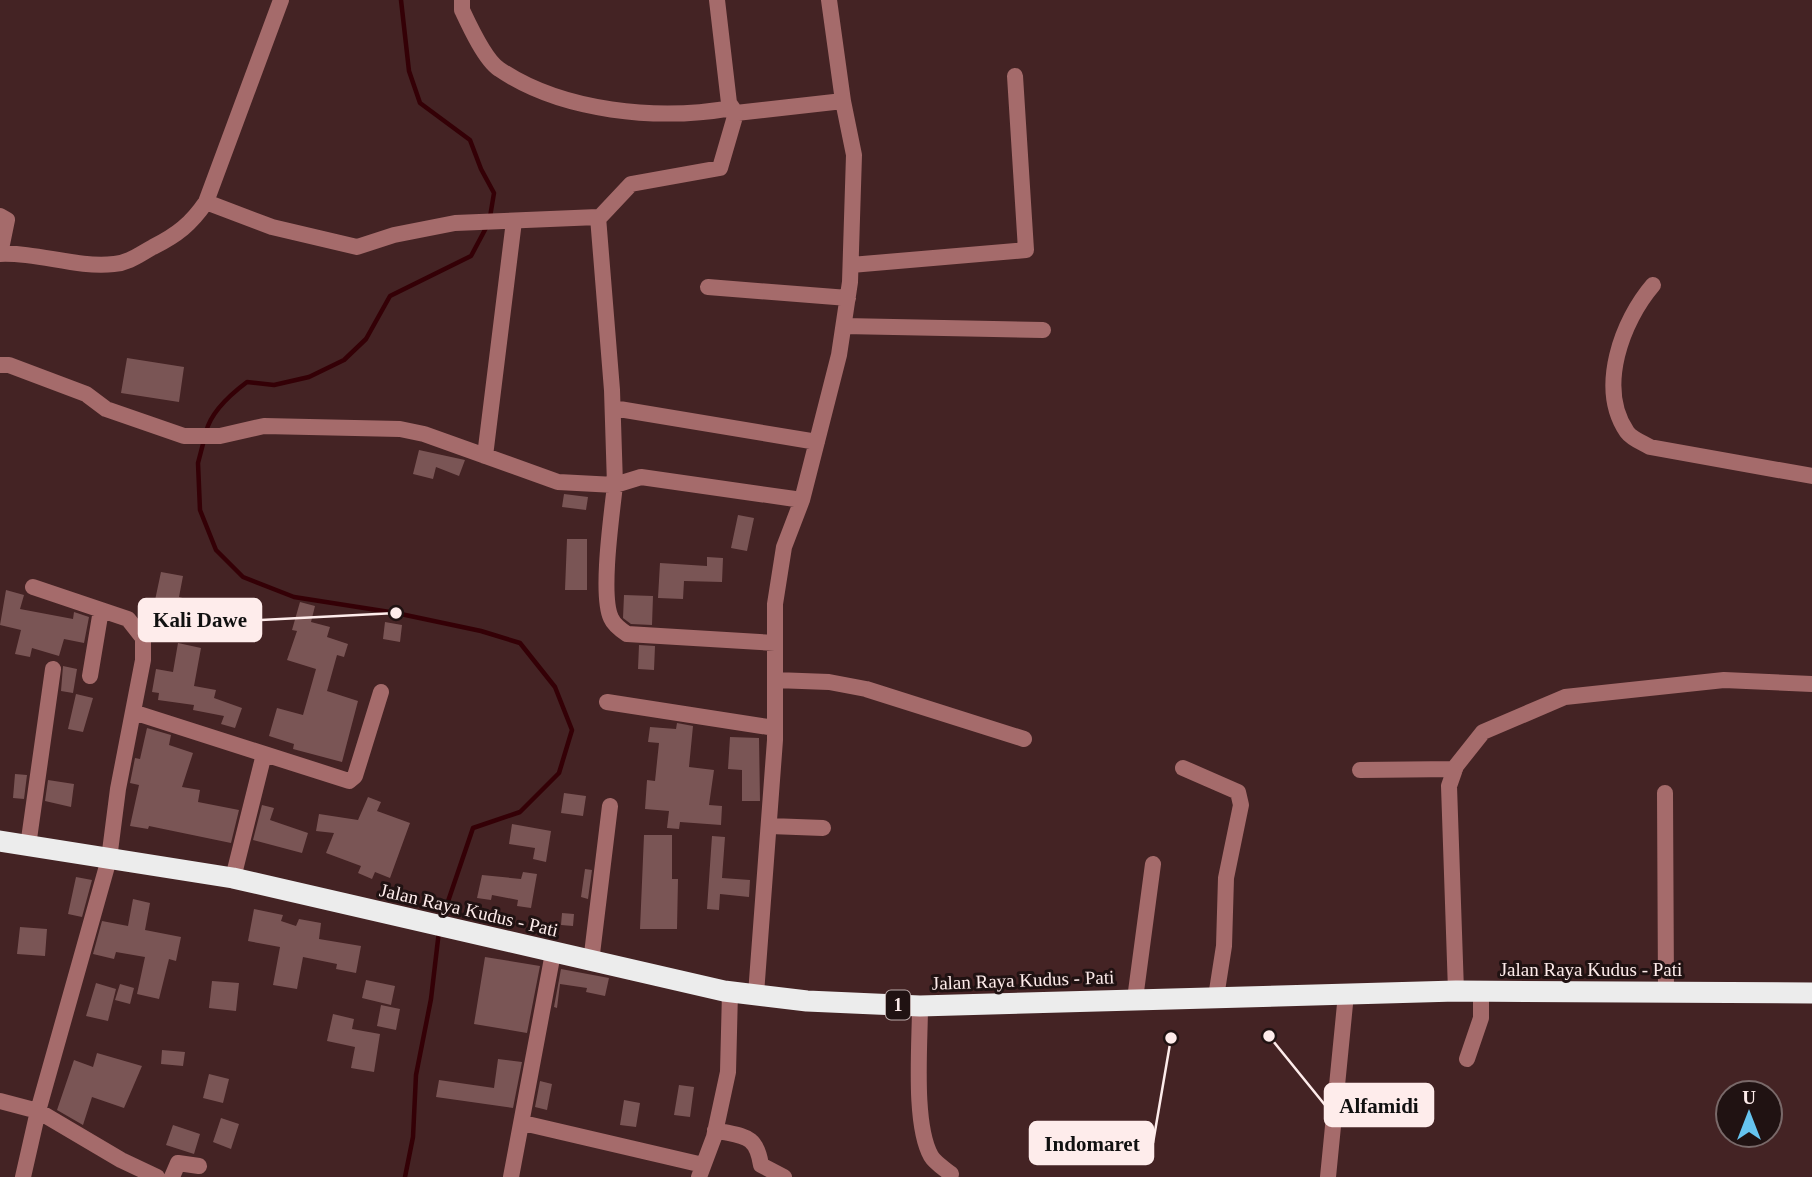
<svg xmlns="http://www.w3.org/2000/svg" width="1812" height="1177" font-family="'Times New Roman',serif">
<rect width="100%" height="100%" fill="#442324"/>
<g fill="none" stroke-linecap="round" stroke-linejoin="round">
<path stroke="#340006" stroke-width="4.5" d="M401 0 409 71 420 103 470 140 481 169 494 193 490 217
M206 432C211 411 231 394 247 382L274 385 309 377 344 360 366 339 390 296 471 256 487 226
M204 440 198 463 200 510 216 550 243 577 294 597 396 613 481 631 520 643 555 687 572 730 559 773 520 812 473 828 442 919
M405 1177 413 1137 416 1075 431 999 439 931"/>
</g>
<path fill="#7a5555" d="M127 358 184 367 179 402 121 393Z
M419 450 465 460 459 476 436 467 433 479 413 474Z
M564 494 588 497 586 510 562 507Z
M738 515 754 518 747 551 731 548Z
M567 539H587V590H565Z
M707 557 723 558 722 582 684 581 683 599 658 598 660 563 707 566Z
M161 572 183 576 179 597 215 607 211 621 182 612 175 614 173 623 151 619Z
M6 590 24 595 20 609 73 619 74 612 89 617 84 643 64 639 59 656 32 648 30 657 15 654 21 630 0 625Z
M624 595 653 596 652 625 631 624 623 618Z
M300 602 315 606 311 622 330 627 327 637 348 644 344 657 337 655 327 691 358 701 342 762 293 749 294 744 269 736 277 708 303 715 316 669 287 660 297 631 292 630Z
M385 622 402 625 400 642 383 639Z
M178 643 201 648 194 686 216 690 214 698 242 708 235 728 221 724 224 716 193 710 194 705 158 700 159 693 152 692 156 669 173 672Z
M639 645 655 646 654 670 638 669Z
M63 666 77 669 73 693 61 691Z
M76 694 93 698 83 732 68 729Z
M677 723 693 726 689 767 714 770 709 805 722 806 721 825 680 822 679 829 667 828 669 811 645 809 647 780 655 781 659 743 648 742 650 727 676 729Z
M147 728 171 735 169 745 193 753 182 787 200 790 198 802 239 810 231 843 149 826 148 829 130 826 139 785 130 783 135 758 140 759Z
M730 737 759 738 760 801H742V770L728 769Z
M15 774 27 775 24 799 13 798Z
M48 780 74 784 71 807 45 801Z
M564 793 586 796 583 816 561 813Z
M368 797 381 802 377 811 410 823 390 878 375 872 372 879 358 873 361 866 326 853 334 833 316 831 319 814 358 820Z
M262 805 274 808 270 820 308 833 302 853 253 840Z
M512 824 551 831 546 862 533 859 535 848 509 844Z
M644 835H672V879H678L677 929H640Z
M712 836 725 837 722 878 750 880 749 897 720 894 719 910 707 909Z
M585 869 592 870 588 899 581 897Z
M523 872 537 874 531 908 517 906 518 900 492 895 491 900 477 898 482 875 521 879Z
M76 877 92 880 82 917 68 914Z
M133 899 150 903 145 930 181 937 176 961 169 959 159 999 137 994 145 957 116 952 114 959 93 954 102 921 128 926Z
M254 909 283 915 281 921 296 926 299 919 321 923 319 939 361 946 356 973 336 969 337 964 303 957 297 989 273 985 280 947 248 941Z
M562 913 574 914 573 926 561 925Z
M20 927 47 929 45 956 17 954Z
M485 957 540 966 527 1033 474 1024Z
M561 969 609 978 605 996 586 992 587 988 560 984 557 1008 554 1007Z
M366 980 395 986 391 1005 362 998Z
M212 981 239 983 236 1011 209 1008Z
M96 983 116 989 108 1021 86 1016Z
M120 984 134 988 130 1004 115 1000Z
M381 1005 400 1009 396 1030 377 1026Z
M333 1014 354 1019 352 1029 380 1034 374 1072 351 1068 355 1047 327 1041Z
M162 1050 185 1052 183 1066 161 1064Z
M97 1053 142 1066 124 1108 92 1097 83 1125 57 1110 74 1060 93 1067Z
M498 1059 522 1062 513 1108 436 1097 439 1080 494 1088Z
M209 1074 229 1079 223 1103 203 1098Z
M540 1081 552 1084 547 1110 535 1107Z
M679 1085 694 1087 690 1117 674 1115Z
M624 1100 640 1103 636 1127 620 1125Z
M221 1118 239 1124 231 1149 213 1142Z
M173 1125 200 1134 194 1154 166 1145Z"/>
<g fill="none" stroke-linecap="round" stroke-linejoin="round">
<path stroke="#a56b6b" stroke-width="16" d="M462 0V10C469 25 485 60 499 69 562 112 658 121 732 108
M717 0 729 103 736 113 843 101
M206 202 272 227 357 247 394 235 455 223 598 217 612 390 615 485 641 477 802 500
M0 216 7 220 0 254
M599 218 631 184 720 168 736 113
M0 254C38 252 75 268 114 264 129 263 140 254 153 247 177 235 191 224 206 202L281 0
M851 265 1026 250 1015 76
M1653 285C1622 321 1597 388 1627 432 1632 439 1643 443 1650 447L1812 476
M708 287 848 298
M844 326 1043 330
M0 365H9L86 394 106 409 184 436H220L264 426 400 429 424 434 558 482 615 485C612 513 600 595 611 618 614 625 621 630 627 634L775 643
M613 408 817 442
M485 456 514 221
M90 676 101 610
M775 680 829 682 866 689 1024 739
M607 702 775 728
M133 712 349 781 355 776 381 692
M1183 768 1238 792 1241 805 1226 878 1224 946 1216 997
M1360 770 1455 769
M1665 793 1666 992
M770 826 823 828
M28 846 53 669
M233 878 264 754
M591 962 610 806
M1456 991 1449 786 1456 766 1483 732 1565 697 1724 680 1812 684
M756 994 775 740V604L784 547 802 500 839 355 850 282 854 155 843 101 829 0
M1135 999 1153 864
M920 1006C920 1044 913 1124 931 1156 935 1163 945 1169 951 1174
M1467 1059 1481 1018V991
M0 1101 38 1111 121 1160 157 1177
M523 1123 703 1165
M715 1130C743 1137 756 1133 761 1165L784 1177
M23 1177 38 1111 109 859 118 789 143 660V638L128 619 33 587
M172 1177 178 1163 199 1166
M511 1177 553 953
M699 1177 714 1137 728 1072 730 992
M1328 1177 1346 994"/>
<path stroke="#ececec" stroke-width="21" d="M0 841 233 878 724 991 807 1001 920 1006 1456 991 1812 993"/>
</g>
<g text-anchor="middle" dominant-baseline="central" stroke-width="6" stroke-linejoin="round" paint-order="stroke">
<rect fill="#201212" stroke="#bbabaa" stroke-width="2" x="886" y="990.5" width="24" height="29" rx="5"/>
<g font-size="18" font-weight="bold" fill="#feeceb">
<text x="898" y="1005">1</text>
</g>
<g font-size="19" fill="#feeceb" stroke="#201212">
<text transform="translate(469 910) rotate(13)">Jalan Raya Kudus - Pati</text>
<text x="1591" y="969">Jalan Raya Kudus - Pati</text>
<text transform="translate(1023 980) rotate(-2)">Jalan Raya Kudus - Pati</text>
</g>
</g>
<path fill="none" stroke="#feeceb" stroke-width="2.5" d="M396 613L261 620M1269 1036L1325 1105M1171 1038L1153 1143"/>
<g fill="#feeceb" stroke="#201212" stroke-width="2.5">
<circle cx="396" cy="613" r="7"/>
<circle cx="1269" cy="1036" r="7"/>
<circle cx="1171" cy="1038" r="7"/>
</g>
<g fill="#feeceb" stroke="#feeceb" stroke-width="2.5">
<rect x="139" y="599" width="122" height="42" rx="7"/>
<rect x="1325" y="1084" width="108" height="42" rx="7"/>
<rect x="1030" y="1122" width="123" height="42" rx="7"/>
</g>
<g font-size="21" text-anchor="middle" font-weight="bold" fill="#111">
<text x="200" y="627">Kali Dawe</text>
<text x="1379" y="1113">Alfamidi</text>
<text x="1092" y="1151">Indomaret</text>
</g>
<g transform="translate(1749 1114)"><circle r="33" fill="#201212" stroke="#796969" stroke-width="2"/>
<path d="M0-5L12 26L0 18L-12 26Z" fill="#66c4ef"/>
<text y="-10" font-size="19" font-weight="bold" text-anchor="middle" fill="#feeceb">U</text>
</g>
</svg>
